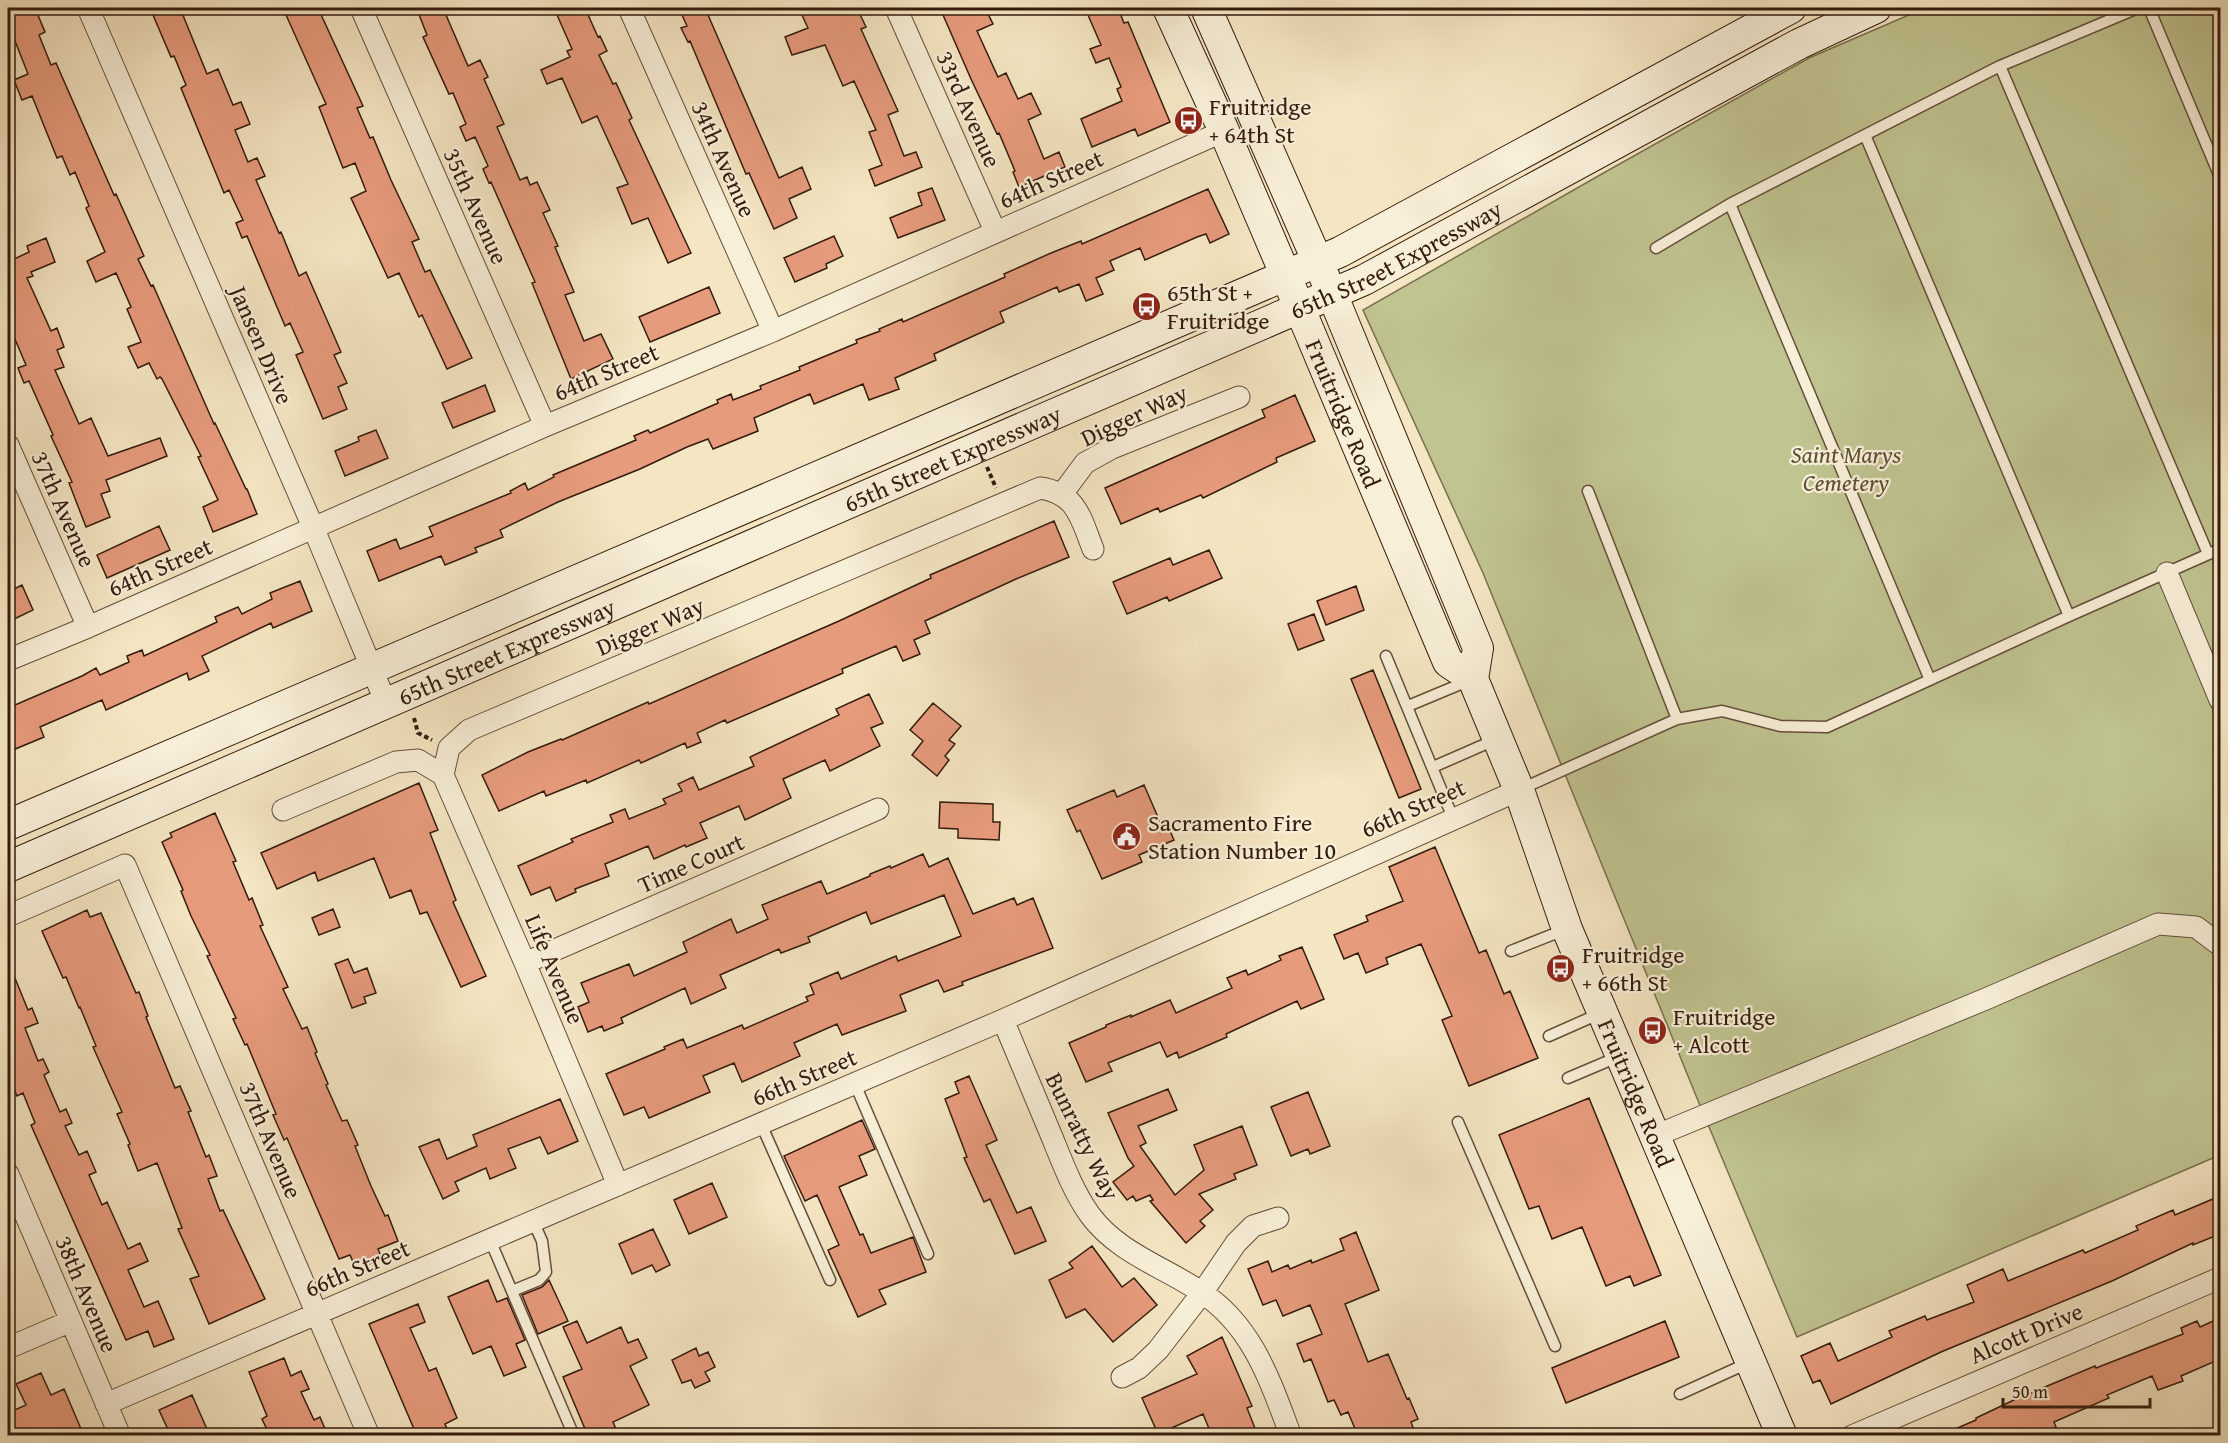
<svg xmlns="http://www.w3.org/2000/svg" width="2228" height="1443" font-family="'Gentium Book Plus',serif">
<rect width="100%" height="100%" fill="#f5e6c3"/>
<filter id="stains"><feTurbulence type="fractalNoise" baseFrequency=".00333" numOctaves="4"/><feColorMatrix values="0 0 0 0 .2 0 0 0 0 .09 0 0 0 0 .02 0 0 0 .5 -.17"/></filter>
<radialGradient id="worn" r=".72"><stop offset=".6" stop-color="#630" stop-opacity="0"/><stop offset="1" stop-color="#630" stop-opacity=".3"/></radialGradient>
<path fill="#c0c491" stroke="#7a704f" stroke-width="1.5" d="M1925 8H2220V1155L1797 1337 1699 1103 1483 573 1363 310 1607 171 1809 58Z"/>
<path fill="#e79b7d" stroke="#341b0d" stroke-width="1.5" d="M8 8H35L45 32 39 35 51 65 56 63 114 195 116 194 144 256 138 259 151 286 153 285 214 424 215 423 246 489H247L257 514 213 532 203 507 218 500 198 457 201 456 162 379 160 377 157 379 149 363 138 368 128 347 141 342 127 309 131 307 116 273 96 282 87 261 105 252 86 208 89 206 75 172 70 175 62 156 57 158 32 96 22 100 14 80 28 74 8 23Z
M150 8H180L207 74 218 69 233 105 241 102 250 124 235 130 248 162 257 158 265 176 256 180 279 233 281 232 299 276 306 272 341 352 334 355 347 383 338 387 347 409 323 419 296 355 303 352 290 323 285 326 247 236 242 238 236 223 243 220 229 190 224 193 181 88 186 85 174 56 171 57Z
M303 8H318L363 106 357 108 370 138 373 137 391 180 419 239 412 242 425 272 430 270 472 358 447 369 422 315 419 317 399 273 388 278 351 198 366 191 355 163 343 168 319 107 326 104 286 15Z
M430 8H443L468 66 480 60 488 77 484 79 504 124 497 127 520 180 527 177 530 185 537 182 550 210 543 213 558 246 555 247 574 292 565 295 584 341 601 334 613 359 571 379 532 283 535 282 491 182 489 183 483 169 488 166 475 137 466 141 460 127 466 124 453 93 449 94 423 37 427 35 418 12Z
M554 8H585L598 37 600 36 607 51 599 55 613 84 616 83 632 118 629 120 691 253 668 263 648 218 632 224 617 188 628 184 597 116 582 123 562 78 547 84 541 70 570 57 567 51 572 49Z
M679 8H705L779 178 802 167 811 189 789 199 797 218 774 229 749 173 746 174 690 41 688 42 681 28 687 26Z
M814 8H857L866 27 861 29 898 111 888 115 904 156 916 152 922 167 875 186 869 170 882 165 869 132 876 130 854 81 843 86 825 45 792 55 785 37 808 28 801 13Z
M940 8H985L993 24 977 31 998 77 1006 73 1018 99 1031 93 1041 114 1028 120 1044 159 1059 152 1065 167 1019 187 1013 172 1015 171 999 133 997 134 971 79Z
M1085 8H1118L1124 23 1128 22 1170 122 1138 136 1135 129 1092 147 1081 119 1122 101 1117 89 1121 87 1109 58 1096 63 1090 49 1101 45Z
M932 188 945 220 898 238 890 218 922 205 918 193Z
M1208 189 1229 234 1210 243 1206 234 1197 237 1145 260 1140 248 1110 261 1114 270 1096 278 1103 294 1086 301 1079 284 1059 292 1057 287 1000 312 1004 322 934 354 936 360 895 378 899 389 869 400 863 384 814 404 810 394 754 418 758 431 713 449 708 439 687 447 640 469 558 502 500 530 503 537 475 548 477 552 445 565 441 556 379 581 367 551 396 539 400 549 433 536 429 527 511 493 510 491 525 483 528 490 554 477 553 475 636 440 634 436 648 430 650 433 718 403 717 400 731 394 733 400 761 389 760 386 800 370 799 367 857 343 856 340 880 331 879 329 902 319 903 322 1005 277 1004 274 1051 253 1081 241 1082 244Z
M834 236 843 256 826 264 827 268 795 282 784 258Z
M46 238 55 262 31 272 33 276 27 278 51 331 57 328 64 347 57 350 64 367 55 370 79 424 91 418 108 456 160 438 167 456 106 480 110 491 101 494 110 517 86 527 69 483 72 482 51 436 53 435 29 381 24 383 18 368 26 365 14 337 8 340V262L29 252 27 246Z
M709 287 720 313 650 342 639 317Z
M485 385 495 411 453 428 442 403Z
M1295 395 1315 441 1276 458 1277 462 1203 498 1201 495 1160 512 1158 508 1121 524 1105 488 1265 417 1262 410Z
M376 430 388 458 345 476 335 451 359 441 358 437Z
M1054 521 1069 557 1016 579 925 621 930 633 914 640 920 654 903 661 896 646 842 669 843 673 727 723 725 720 697 733 701 742 687 748 685 743 641 763 639 760 587 783 586 780 546 796 544 791 499 811 482 775 528 752 561 739 562 740 648 702 649 704 839 621 931 578 930 575Z
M159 526 170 550 107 578 97 555Z
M1209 550 1222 578 1169 601 1167 597 1127 614 1113 582 1170 558 1173 565Z
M300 581 312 611 273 628 271 623 202 656 209 671 189 680 187 673 106 710 102 700 40 727 44 737 8 752V708L82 676 96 668 100 675 129 662 127 656 142 650 144 656 217 622 215 617 238 607 242 614 272 599 270 593Z
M22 585 33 610 8 622V592Z
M1356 586 1364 610 1326 625 1317 601Z
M1314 614 1324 640 1298 650 1288 624Z
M1373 670 1421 789 1399 798 1351 679Z
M869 694 883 723 871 728 880 746 830 771 825 760 783 779 791 798 745 820 739 806 700 823 707 838 686 847 685 845 654 859 648 846 605 864 609 876 575 889 576 892 556 901 550 887 531 895 518 866 573 842 571 839 613 822 610 815 625 809 629 819 666 804 663 799 682 791 678 784 693 777 699 790 754 766 750 757 839 715 836 709Z
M933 703 961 726 949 740 955 744 945 756 949 760 937 776 912 755 923 741 910 730Z
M419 783 438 830 430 833 456 900 453 902 486 976 461 987 427 912 420 914 411 890 390 898 374 858 318 881 315 872 277 889 261 853Z
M1144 785 1161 824 1166 822 1174 840 1139 855 1142 862 1102 879 1080 830 1077 832 1067 810 1114 790 1117 797Z
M940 802 993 804V822H1000L999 840 958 838V829L939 828Z
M215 813 236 861 233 862 249 900 252 898 263 925 260 926 288 987 283 989 302 1029 307 1027 317 1052 315 1053 328 1084 326 1085 342 1121 347 1120 358 1145 355 1146 371 1186 385 1216 388 1215 398 1241 378 1249 382 1259 356 1269 350 1255 339 1259 287 1138 284 1140 273 1115 276 1114 247 1044 245 1045 233 1019 236 1018 207 956 210 955 191 916 181 891 183 890 162 842 172 837 170 833Z
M1435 847 1479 953 1486 950 1504 994 1510 991 1538 1058 1469 1086 1442 1020 1452 1016 1421 944 1386 958 1388 964 1366 973 1358 953 1344 959 1334 935 1368 921 1366 916 1403 901 1389 867Z
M923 854 929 867 948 858 973 914 1014 898 1017 905 1033 898 1053 948 962 982 963 985 944 992 938 980 900 995 906 1011 842 1035 837 1024 794 1043 800 1056 742 1082 734 1063 703 1076 710 1092 649 1118 644 1107 624 1115 606 1074 665 1049 664 1047 683 1039 687 1048 742 1025 744 1029 808 1001 806 997 814 994 810 984 838 972 841 979 896 956 898 961 961 936 944 895 871 924 866 912 808 937 810 942 781 953 779 949 720 975 726 988 691 1004 685 988 621 1018 623 1023 604 1031 602 1026 588 1032 578 1007 589 1002 581 983 629 964 634 976 687 952 683 942 731 919 737 933 768 919 762 905 821 881 827 894 870 876V874L890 866 891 868Z
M333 909 340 927 319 935 312 918Z
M87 910 90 917 101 913 136 993 139 992 148 1016 146 1017 175 1088 180 1086 191 1111 188 1112 206 1157 209 1155 217 1176 208 1179 220 1211 223 1210 265 1299 209 1324 190 1279 199 1276 178 1229 182 1228 157 1163 138 1171 128 1145 130 1144 117 1114 122 1112 93 1047 96 1046 80 1007 79 1008 66 977 63 978 42 931Z
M1302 947 1324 999 1301 1009 1297 1001 1226 1034 1227 1037 1179 1058 1177 1052 1167 1057 1160 1042 1108 1063 1112 1071 1086 1082 1069 1043 1106 1027V1025L1131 1015V1017L1170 1000 1176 1013 1232 988 1227 978 1246 970 1248 975 1281 960 1279 956Z
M348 959 354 973 367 968 376 993 364 997 366 1003 352 1008 335 964Z
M8 961 28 1010 32 1008 38 1023 25 1028 38 1061 43 1059 49 1072 44 1075 60 1112 66 1109 72 1123 65 1126 79 1155 87 1151 96 1172 89 1175 102 1205 107 1202 128 1249 140 1243 148 1261 128 1270 144 1307 158 1301 174 1339 154 1347 148 1331 126 1340 31 1125 35 1123 23 1093 17 1096 8 1075Z
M969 1076 997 1140 986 1145 1017 1213 1031 1207 1046 1241 1015 1254 990 1199 984 1202 964 1158 967 1157 945 1099 959 1093 955 1082Z
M1168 1089 1177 1110 1138 1126 1146 1143 1140 1146 1175 1195 1204 1170 1194 1145 1242 1126 1257 1165 1234 1174 1236 1179 1199 1194 1213 1210 1200 1221 1205 1226 1186 1243 1150 1201 1153 1200 1150 1195 1136 1201 1133 1196 1127 1200 1113 1182 1134 1166 1128 1158 1108 1113Z
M1308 1092 1330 1146 1310 1154 1308 1149 1291 1156 1271 1107Z
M1589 1098 1661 1275 1634 1286 1630 1276 1606 1286 1582 1227 1552 1239 1539 1206 1529 1209 1499 1135Z
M560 1099 578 1141 548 1154 540 1137 508 1149 516 1168 490 1179 486 1168 455 1182 459 1191 443 1199 419 1147 439 1139 447 1159 477 1146 473 1135Z
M862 1120 875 1149 859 1156 867 1175 839 1187 860 1235 863 1234 871 1253 913 1237 926 1272 879 1290 886 1304 858 1317 828 1250 839 1245 817 1195 805 1201 784 1156Z
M712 1183 727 1217 689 1234 674 1200Z
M2220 1196V1234L2193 1245V1243L2112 1281 1941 1352 1831 1404 1820 1380 1813 1383 1801 1356 1830 1343 1838 1361 1892 1337 1889 1331 1925 1316 1927 1320 1974 1302 1967 1285 2003 1269 2008 1281 2083 1250 2085 1253 2138 1230 2136 1226 2173 1210 2175 1215Z
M653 1229 670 1265 656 1272 652 1265 632 1274 619 1244Z
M1356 1232 1379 1290 1345 1304 1368 1362 1388 1354 1407 1399 1409 1398 1418 1419 1411 1422 1416 1436H1358L1348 1412 1341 1415 1334 1400 1328 1402 1311 1359 1304 1362 1297 1344 1322 1334 1310 1305 1283 1316 1276 1300 1263 1305 1248 1269 1268 1261 1272 1272 1288 1265 1290 1269 1311 1260 1312 1263 1344 1250 1340 1239Z
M1092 1246 1122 1287 1134 1278 1157 1305 1113 1342 1085 1309 1066 1318 1049 1280 1073 1268 1069 1263Z
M488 1280 497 1302 507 1298 525 1340 516 1344 526 1367 504 1376 491 1346 473 1354 448 1297Z
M549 1280 568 1321 538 1334 522 1295 542 1287Z
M418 1304 425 1322 410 1328 429 1371 436 1368 457 1418 445 1424 450 1436H417L369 1324Z
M2220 1318V1346L2213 1350 2218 1360 2181 1376 2183 1381 2158 1390 2152 1376 2107 1395 2109 1398 2054 1422 2056 1427 2034 1436H1939L1976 1420V1418L2016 1399 2095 1366 2096 1368 2183 1334 2181 1328 2197 1321 2200 1327Z
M577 1321 587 1343 621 1327 628 1343 638 1339 647 1358 630 1366 649 1405 613 1422 619 1436H588L563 1377 582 1369 563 1327Z
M1665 1321 1679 1357 1566 1403 1552 1368Z
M1222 1337 1252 1406 1247 1408 1258 1436H1212L1203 1414 1158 1434 1142 1398 1197 1374 1187 1356Z
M696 1348 699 1356 708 1352 715 1367 705 1372 710 1381 695 1388 691 1380 682 1383 672 1360Z
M284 1358 291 1376 301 1371 309 1389 301 1392 314 1420 320 1417 328 1436H270L262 1419 267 1416 249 1372Z
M41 1373 51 1395 64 1389 84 1436H8V1413L26 1405 16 1384Z
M192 1395 210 1436H171L159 1410Z"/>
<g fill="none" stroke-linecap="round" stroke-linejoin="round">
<defs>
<path id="service" d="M2149 8 2220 177
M2000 66 2208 554
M1865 135 2069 616
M1730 204 1930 680
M1656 248 1730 204 2000 66 2138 8
M1588 491 1677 719
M1386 656 1453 818
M1408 706 1468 681
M1433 767 1497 739
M1521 789 1677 719 1722 711 1780 726 1827 727 2069 616 2220 549
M1511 951 1564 930
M1549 1036 1601 1013
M1568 1078 1620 1056
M855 1084 928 1254
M1458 1122 1555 1346
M761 1124 830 1280
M490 1240 574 1436
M512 1291 539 1280 546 1272 542 1241 533 1221
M1680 1394 1748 1363"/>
<path id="minor" d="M88 8 313 527 386 703
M361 8 545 426
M629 8 773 331
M896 8 995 231
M8 445 88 627
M1062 494 1085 463 1112 448 1239 397
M2167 573 2220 700
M8 660 88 627 545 426 773 331 1224 131
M443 775 449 748 469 730 1040 488C1077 493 1081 519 1093 549
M443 775 525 963 618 1185
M283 810 396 762 418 760 443 775
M8 916 125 865 369 1436
M525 963 878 809
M1003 1020C1019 1059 1036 1098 1052 1137 1063 1164 1073 1191 1090 1215 1118 1253 1164 1267 1201 1292 1253 1326 1270 1381 1291 1436
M1655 1136 1988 998 2158 924 2196 927 2220 945
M8 1174 120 1436
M8 1348 71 1321
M1122 1377 1139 1368 1158 1350 1202 1293 1236 1243 1253 1226 1278 1218
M106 1404 1003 1020 1519 790
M1852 1436 2220 1278"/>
<g id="secondary">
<path id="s1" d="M1168 8 1224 131 1300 309 1448 662 1473 679"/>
<path id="s2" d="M1206 8 1332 294 1478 648 1473 679 1519 790 1567 929 1782 1436"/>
<path d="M8 825 1340 252 1791 8"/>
<path id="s3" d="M8 867 1364 280 1799 44 1876 8"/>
</g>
</defs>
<use href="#service" stroke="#644e3a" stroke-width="13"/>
<use href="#minor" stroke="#644e3a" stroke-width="23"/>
<use href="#secondary" stroke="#341b0d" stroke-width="32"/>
<path stroke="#341b0d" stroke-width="4" stroke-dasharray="4.5 3" stroke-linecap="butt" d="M987 467 996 488
M414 718 418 733 432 740"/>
<use href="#service" stroke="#f8efd8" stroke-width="10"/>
<use href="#minor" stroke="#f8efd8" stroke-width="21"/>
<use href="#secondary" stroke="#f8efd8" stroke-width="30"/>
</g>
<defs>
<symbol id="bus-disc" viewBox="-11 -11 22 22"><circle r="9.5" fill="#8f2418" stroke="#f8efd8"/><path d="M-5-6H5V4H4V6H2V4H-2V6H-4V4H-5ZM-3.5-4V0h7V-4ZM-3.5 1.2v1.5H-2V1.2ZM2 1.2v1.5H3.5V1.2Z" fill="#fff"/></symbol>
<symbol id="civic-disc" viewBox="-11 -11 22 22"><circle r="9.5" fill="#8f2418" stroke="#f8efd8"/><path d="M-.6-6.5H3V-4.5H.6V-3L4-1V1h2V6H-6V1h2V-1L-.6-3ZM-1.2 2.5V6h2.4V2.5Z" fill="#fff"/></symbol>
</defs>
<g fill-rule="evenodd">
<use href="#bus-disc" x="1172" y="104" width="33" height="33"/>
<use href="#bus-disc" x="1130" y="290" width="33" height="33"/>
<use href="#civic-disc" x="1110" y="820" width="33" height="33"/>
<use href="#bus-disc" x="1544" y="952" width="33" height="33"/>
<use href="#bus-disc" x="1636" y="1014" width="33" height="33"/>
</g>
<g text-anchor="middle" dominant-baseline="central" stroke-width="4.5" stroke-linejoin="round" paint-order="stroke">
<g font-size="24" fill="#341b0d" stroke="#f8efd8" text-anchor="start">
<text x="1209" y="106">Fruitridge<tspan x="1209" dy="28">+ 64th St</tspan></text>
<text x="1167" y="292">65th St +<tspan x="1167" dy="28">Fruitridge</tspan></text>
<text x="1148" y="822">Sacramento Fire<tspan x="1148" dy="28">Station Number 10</tspan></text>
<text x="1582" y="954">Fruitridge<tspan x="1582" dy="28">+ 66th St</tspan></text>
<text x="1673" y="1016">Fruitridge<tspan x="1673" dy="28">+ Alcott</tspan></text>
</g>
<g font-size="24" fill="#341b0d" stroke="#f8efd8">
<text transform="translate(969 109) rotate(66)">33rd Avenue</text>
<text transform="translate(724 159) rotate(66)">34th Avenue</text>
<text transform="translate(1051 179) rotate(-24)">64th Street</text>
<text transform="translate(476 206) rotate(66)">35th Avenue</text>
<text stroke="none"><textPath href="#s3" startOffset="1515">65th Street Expressway</textPath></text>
<text transform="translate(262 345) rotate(67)">Jansen Drive</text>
<text transform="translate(606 372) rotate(-23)">64th Street</text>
<text stroke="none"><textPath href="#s1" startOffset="442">Fruitridge Road</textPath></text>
<text transform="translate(1134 415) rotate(-25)">Digger Way</text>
<text stroke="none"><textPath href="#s3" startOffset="1029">65th Street Expressway</textPath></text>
<text transform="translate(64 509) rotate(66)">37th Avenue</text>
<text transform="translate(160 567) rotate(-24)">64th Street</text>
<text transform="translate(650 626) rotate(-23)">Digger Way</text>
<text stroke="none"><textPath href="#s3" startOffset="543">65th Street Expressway</textPath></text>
<text transform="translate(1413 808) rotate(-24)">66th Street</text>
<text transform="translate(691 863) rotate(-24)">Time Court</text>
<text transform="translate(555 969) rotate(67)">Life Avenue</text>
<text transform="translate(804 1077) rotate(-23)">66th Street</text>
<text stroke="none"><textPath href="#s2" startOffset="1172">Fruitridge Road</textPath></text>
<text transform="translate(1083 1136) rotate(64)">Bunratty Way</text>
<text transform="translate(271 1140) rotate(67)">37th Avenue</text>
<text transform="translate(357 1268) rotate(-23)">66th Street</text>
<text transform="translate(87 1294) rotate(67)">38th Avenue</text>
<text transform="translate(2026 1333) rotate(-23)">Alcott Drive</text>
</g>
<g font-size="24" font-style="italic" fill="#5e4e35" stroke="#f8efd8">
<text x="1846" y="454">Saint Marys<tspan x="1846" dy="28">Cemetery</tspan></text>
</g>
</g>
<rect width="2228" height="1443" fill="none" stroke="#f5e6c3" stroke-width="30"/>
<rect x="9" y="9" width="2210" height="1425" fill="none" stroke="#341b0d" stroke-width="3"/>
<rect x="15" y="15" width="2198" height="1413" fill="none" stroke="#341b0d" stroke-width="1.5"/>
<path d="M2003 1398v9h147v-9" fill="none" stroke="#341b0d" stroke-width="3"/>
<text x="2012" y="1398" font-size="18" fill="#341b0d" stroke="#f8efd8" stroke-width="4.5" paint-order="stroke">50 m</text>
<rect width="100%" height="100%" filter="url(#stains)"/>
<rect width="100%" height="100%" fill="url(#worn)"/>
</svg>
